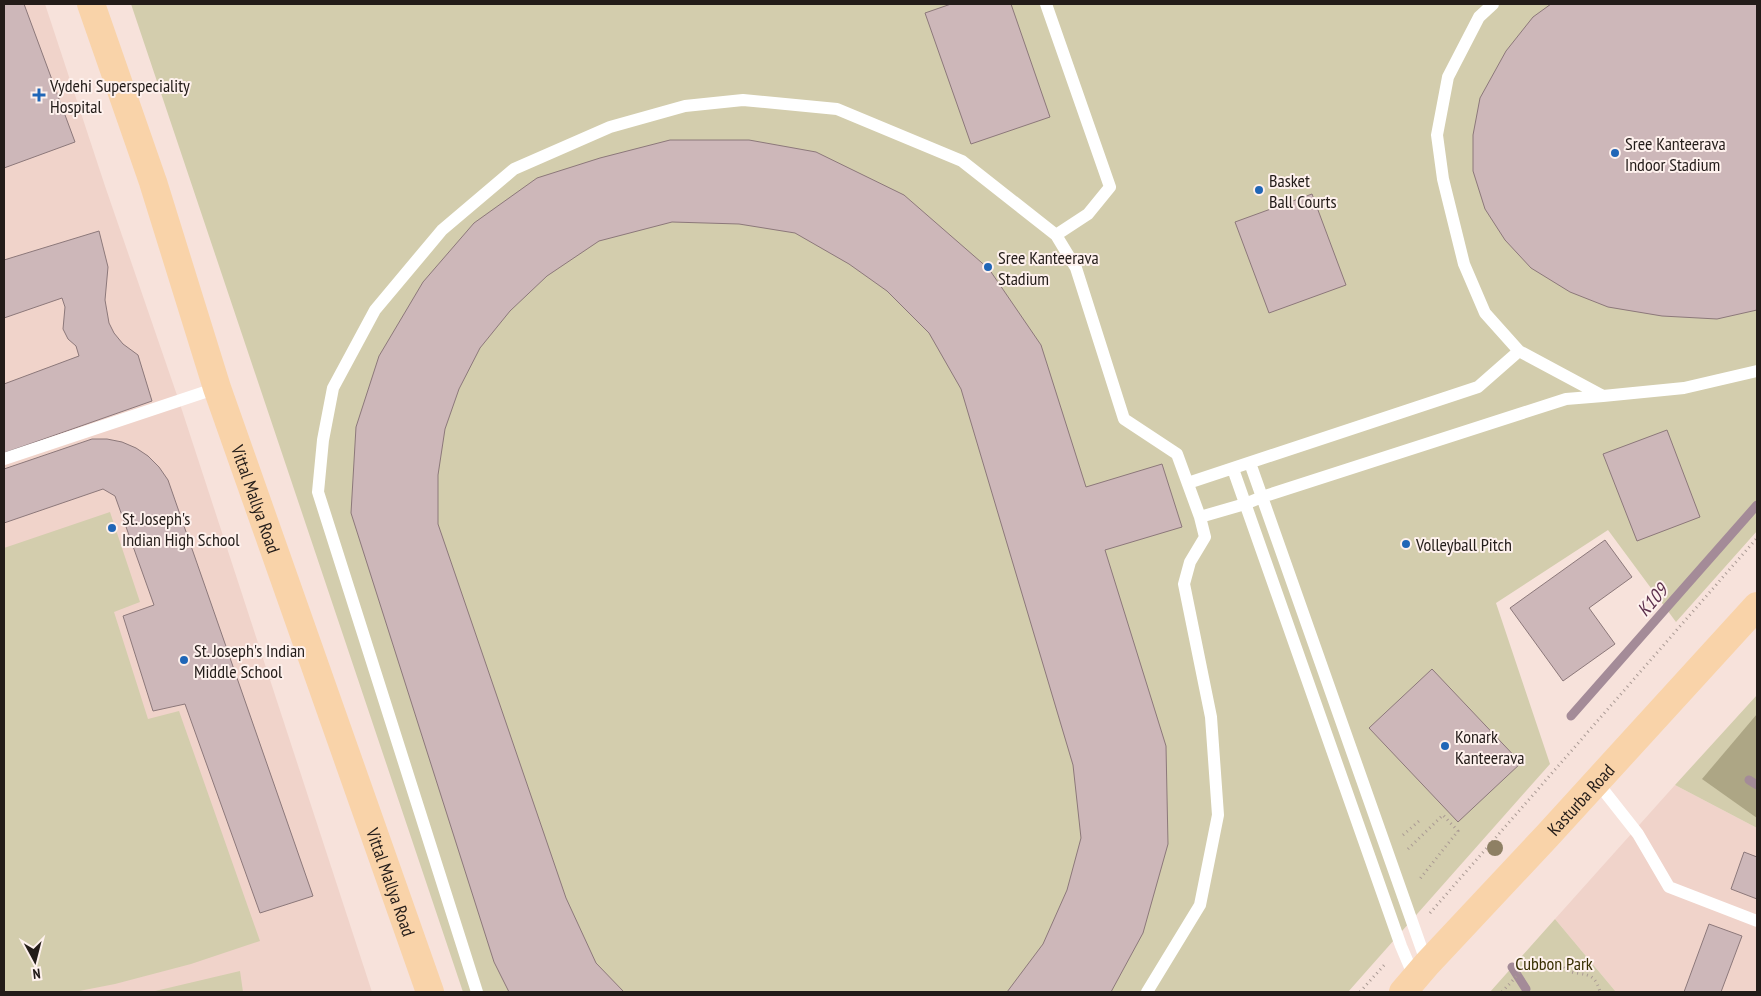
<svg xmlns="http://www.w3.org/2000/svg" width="1761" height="996" font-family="'PT Sans Narrow',sans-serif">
<rect width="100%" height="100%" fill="#f7e2db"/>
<path fill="#f0d3ca" d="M4 4H45L105 186 179 401 372 992H4Z
M1675 785 1757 828V992H1616L1555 919Z"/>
<path fill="#d3cdad" d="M131 4H1757V531L1676 622 1608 530 1496 603 1550 764 1348 992H463Z
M110 512 140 602 114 612 148 719 179 711 260 941 191 964 115 984 74 992H4V548Z
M1757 695V828L1675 785Z
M1555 919 1616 992H1490Z
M240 971 243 992H151Z"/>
<path fill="#ada685" d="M1757 714V818L1702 779Z"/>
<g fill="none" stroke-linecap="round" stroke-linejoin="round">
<path stroke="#a48b98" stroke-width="9" d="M1571 716 1757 505
M1749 780 1757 785
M1512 967 1526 989"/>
</g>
<path fill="#cdb7b9" stroke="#8c787a" d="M4 4H24L75 142 4 168Z
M951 4H1011L1050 117 971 144 925 13Z
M1551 4H1757V310L1717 319 1662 316 1608 307 1570 292 1531 268 1505 240 1485 209 1473 171V135L1480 98 1506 51 1533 17Z
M670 140H749L816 152 904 195 989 269 1041 345 1086 487 1162 464 1182 527 1105 550 1166 746 1168 844 1143 933 1111 992H1007L1043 944 1067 890 1081 838 1073 765 961 389 929 333 887 291 849 264 795 233 739 224 672 222 599 241 547 276 510 311 480 348 459 389 445 429 438 475V524L566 898 596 963 624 992H509L494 962 351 513 356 427 379 356 423 282 474 223 537 178 600 158Z
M1312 194 1346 285 1269 313 1235 222Z
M99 231 108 267 105 300 109 323 114 333 123 344 138 355 152 401 4 453V384L79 356 76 346 68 339 63 329 65 307 62 298 4 318V260Z
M1667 430 1700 517 1637 541 1603 454Z
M92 439H107L122 442 136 448 148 456 159 467 168 480 313 896 260 913 185 704 153 711 123 616 154 605 115 496 103 489 4 523V469Z
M1605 540 1632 577 1589 608 1615 644 1563 681 1510 608Z
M1432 669 1521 763 1458 822 1369 728Z
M1744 852 1757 857V899L1731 889Z
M1709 924 1742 936 1721 992H1684Z"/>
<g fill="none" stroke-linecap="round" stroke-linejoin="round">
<path stroke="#aa9a94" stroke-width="3" stroke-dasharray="1 4" stroke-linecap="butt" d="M1403 835 1419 821
M1408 849 1443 815 1458 831 1419 880
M1430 913 1757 538
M1360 992 1386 963
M1502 992 1524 968 1561 963 1566 970C1583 977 1594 969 1600 992"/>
<path stroke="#fff" stroke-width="12" d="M1046 4 1110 187 1088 214 1056 235
M1493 4 1479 17 1448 77 1437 135 1443 179 1464 264 1485 313 1519 351 1603 396 1684 388 1757 371
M4 459 217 388
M1250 463 1427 964
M1233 469 1401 946 1415 979
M1188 483 1478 387 1519 351
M1200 517 1245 504 1262 497 1566 399 1603 396
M1597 782 1638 834 1669 887 1757 921
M477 992 318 492 323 440 333 388 375 310 442 230 514 169 610 127 685 106 743 100 837 109 962 161 1056 235 1076 268 1124 419 1177 454 1200 517 1205 537 1190 562 1184 584 1211 717 1218 815 1200 905 1147 992"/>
<g stroke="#f9d3a9" stroke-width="28">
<path id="s1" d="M91 4 153 182 217 388 430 992"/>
<path id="s2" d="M1403 992 1427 964 1547 836 1757 606"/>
</g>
</g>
<circle fill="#8e8064" cx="1495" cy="848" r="8"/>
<g fill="#2066b7" stroke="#fef1ed" stroke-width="2">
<path d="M36.5 87.5h5v5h5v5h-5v5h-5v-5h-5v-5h5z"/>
<circle cx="1615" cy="153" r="5"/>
<circle cx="1259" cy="190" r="5"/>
<circle cx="988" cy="267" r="5"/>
<circle cx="112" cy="528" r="5"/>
<circle cx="1406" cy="544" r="5"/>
<circle cx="184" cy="660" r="5"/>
<circle cx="1445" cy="746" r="5"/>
</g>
<g text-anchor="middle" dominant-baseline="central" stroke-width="4" stroke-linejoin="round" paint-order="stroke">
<g font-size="18" fill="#231c19" stroke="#fef1ed" text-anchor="start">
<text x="50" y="85">Vydehi Superspeciality<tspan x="50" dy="21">Hospital</tspan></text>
<text x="1625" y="143">Sree Kanteerava<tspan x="1625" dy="21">Indoor Stadium</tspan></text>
<text x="1269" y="180">Basket<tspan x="1269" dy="21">Ball Courts</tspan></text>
<text x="998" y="257">Sree Kanteerava<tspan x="998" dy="21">Stadium</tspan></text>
<text x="122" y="518">St. Joseph's<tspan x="122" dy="21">Indian High School</tspan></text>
<text x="1416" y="544">Volleyball Pitch</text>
<text x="194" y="650">St. Joseph's Indian<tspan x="194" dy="21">Middle School</tspan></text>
<text x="1455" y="736">Konark<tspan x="1455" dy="21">Kanteerava</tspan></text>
</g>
<g font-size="18" fill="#231c19" stroke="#fef1ed">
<text stroke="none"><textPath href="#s1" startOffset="522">Vittal Mallya Road</textPath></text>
<text stroke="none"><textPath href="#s2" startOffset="262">Kasturba Road</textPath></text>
<text stroke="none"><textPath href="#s1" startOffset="928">Vittal Mallya Road</textPath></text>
</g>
<g font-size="18" fill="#382f02" stroke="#fef1ed">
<text x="1554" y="963">Cubbon Park</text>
</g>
<g font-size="19" font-style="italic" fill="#5d304d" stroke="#fef1ed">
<text transform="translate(1652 600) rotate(-49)">K109</text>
</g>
</g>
<rect width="1761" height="996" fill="none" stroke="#231c19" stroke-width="10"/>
<g transform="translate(35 961) rotate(173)" stroke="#fef1ed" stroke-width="4" paint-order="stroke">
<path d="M0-4L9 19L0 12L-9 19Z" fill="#231c19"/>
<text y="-8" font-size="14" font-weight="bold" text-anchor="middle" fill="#231c19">N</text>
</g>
</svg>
